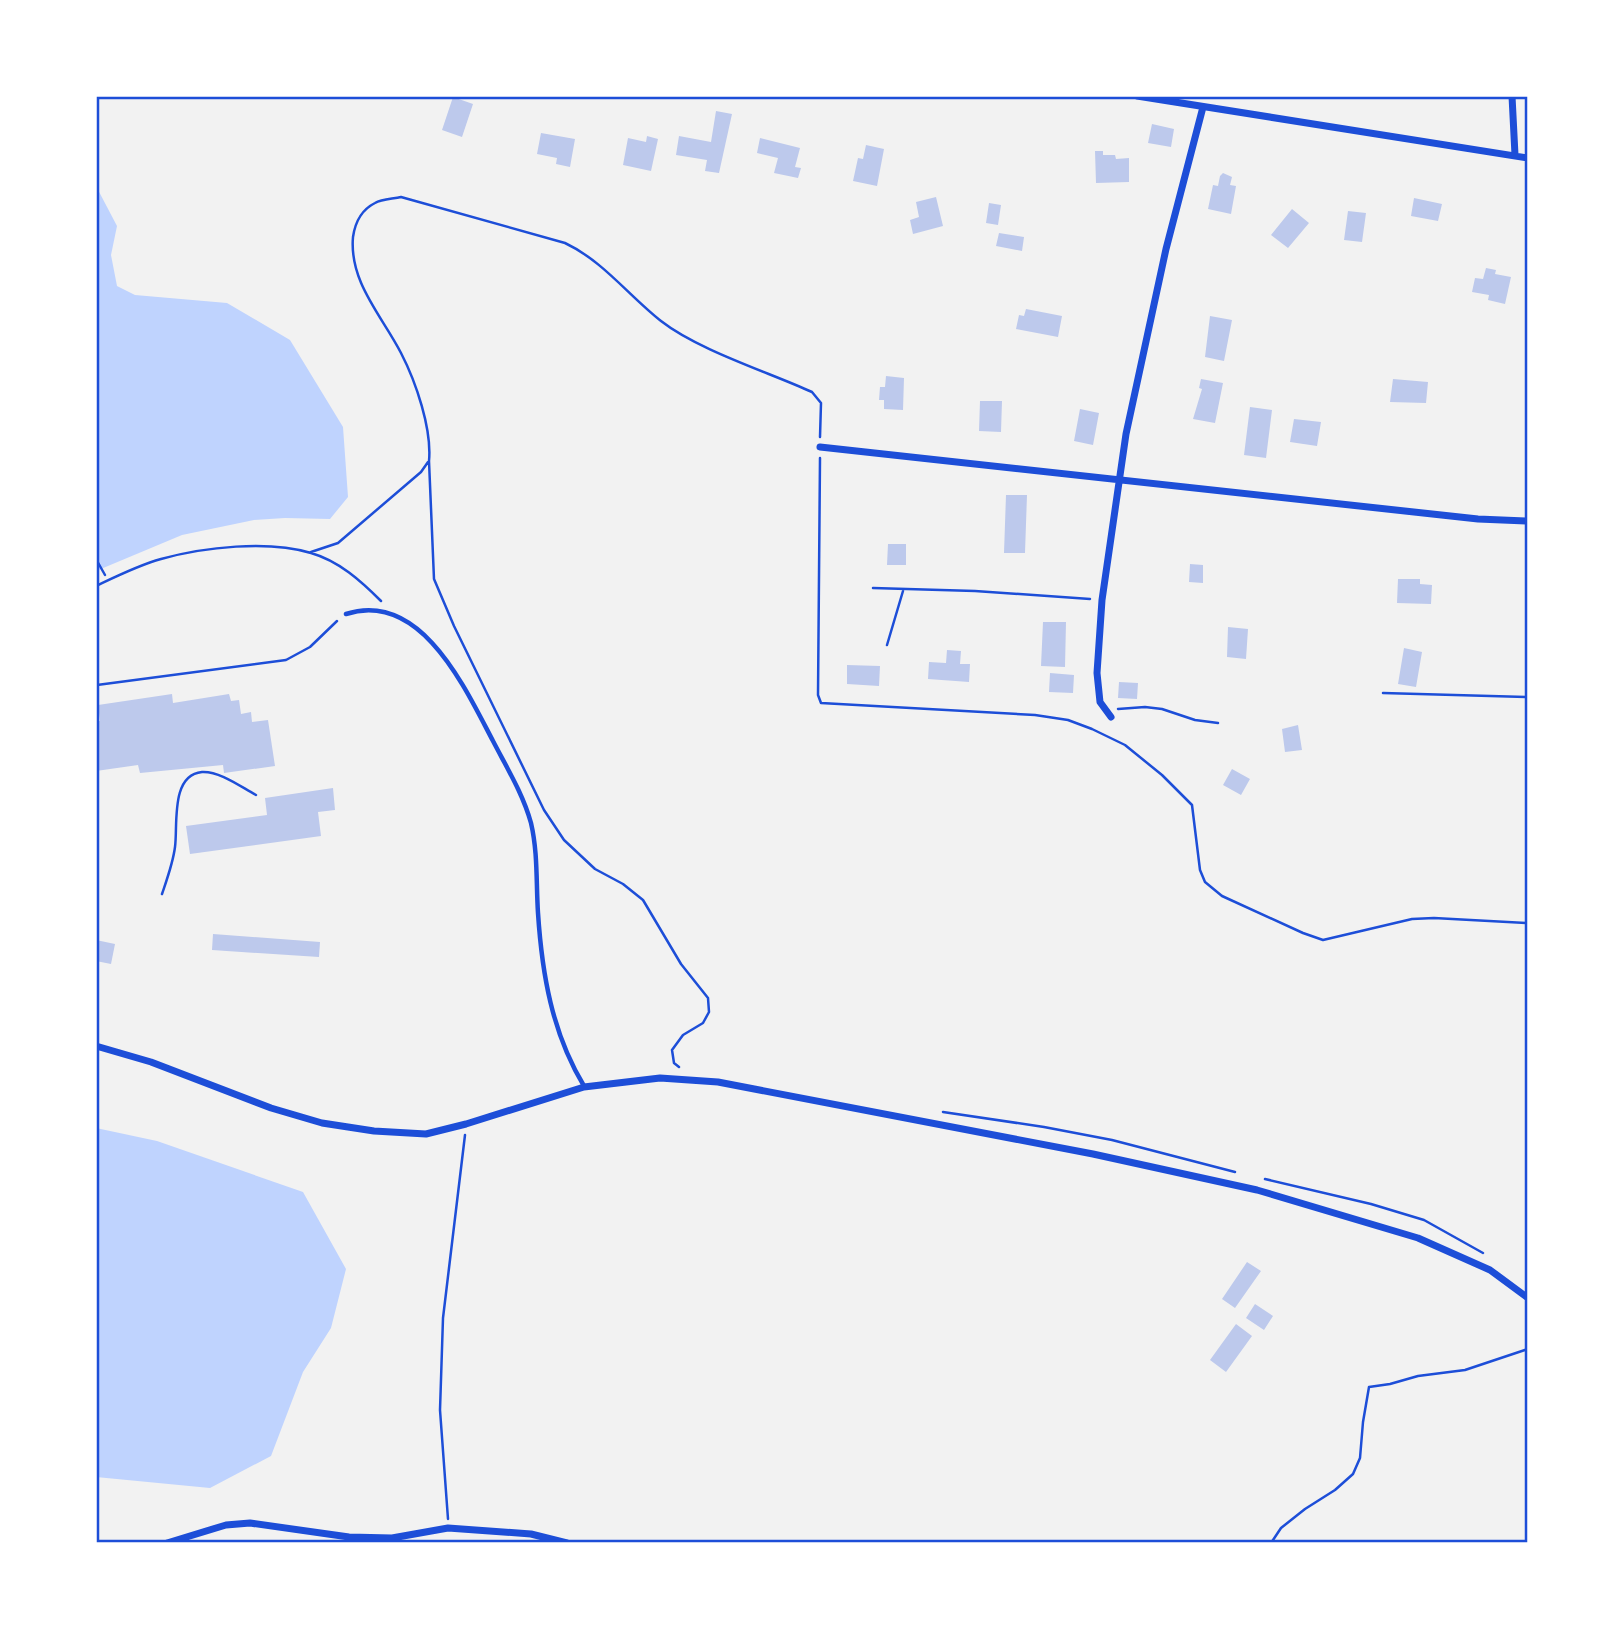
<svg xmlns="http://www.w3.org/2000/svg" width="1624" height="1639" font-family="'Work Sans',sans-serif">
<rect width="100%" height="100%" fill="#f2f2f2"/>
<path fill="#bfd3fe" d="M96 186 117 226 111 255 117 286 135 295 227 303 290 340 343 427 348 497 330 519 285 518 254 520 182 535 96 571Z
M96 1128 157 1141 303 1192 346 1269 331 1328 303 1372 271 1456 210 1488 96 1477Z"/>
<path fill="#bdc9ec" d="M453 97 473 104 462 137 442 130Z
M716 111 732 114 719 173 705 171 707 160 676 155 679 136 711 142Z
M1152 124 1174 129 1171 147 1148 143Z
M541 133 575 139 570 167 556 164 557 158 537 154Z
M647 136 658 139 651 171 623 165 628 138 646 142Z
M760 138 800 148 795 167 801 168 798 178 774 173 778 158 757 153Z
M866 145 884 149 877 186 853 181 858 158 863 159Z
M1095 151H1103V155H1115L1116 159 1129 158V182L1096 183Z
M1223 173 1232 177 1230 185 1236 186 1231 214 1208 209 1213 185 1218 186 1220 176Z
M936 197 943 226 913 234 910 220 919 217 916 202Z
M1414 198 1442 204 1438 221 1411 216Z
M989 203 1001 205 998 225 986 223Z
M1292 209 1309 223 1288 248 1271 235Z
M1348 211 1366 213 1362 242 1344 240Z
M999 233 1024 237 1022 251 996 246Z
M1486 268 1496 270 1495 274 1511 277 1505 304 1488 300 1489 295 1472 292 1475 278 1483 279Z
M1026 309 1062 316 1058 337 1016 329 1019 315 1024 316Z
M1210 316 1232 320 1224 361 1205 357Z
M886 376 904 378 903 410 884 409V400H879L880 387H885Z
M1201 379 1223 383 1215 423 1193 419 1202 389 1199 388Z
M1393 379 1428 382 1426 403 1390 402Z
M980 401H1002L1001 432 979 431Z
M1250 407 1272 410 1266 458 1244 455Z
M1080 409 1099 413 1093 445 1074 441Z
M1294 419 1321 422 1317 446 1290 442Z
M1006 495H1027L1025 553H1004Z
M888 544H906V565H887Z
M1190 564 1203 565V583L1189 582Z
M1398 579H1420V584L1432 585 1431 604 1397 603Z
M1043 622H1066L1065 667 1041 666Z
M1228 627 1248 629 1246 659 1227 657Z
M1404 648 1422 652 1416 687 1398 684Z
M947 650 961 651 960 664H970L969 682 928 679 929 662 946 663Z
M847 665 880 666 879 686 847 684Z
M1050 673 1074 675 1073 693 1049 692Z
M1119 682 1138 683 1137 699 1118 698Z
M172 694 173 703 229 694 231 701 239 700 241 714 251 712 252 722 268 720 275 766 224 773 223 765 140 773 138 765 96 771V721H100L98 705Z
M1298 725 1302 750 1285 752 1282 729Z
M1232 769 1250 779 1241 795 1223 785Z
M333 788 335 810 318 812 321 836 190 854 186 826 267 815 265 798Z
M213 934 320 942 319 957 212 950Z
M96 940 115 944 111 964 96 961Z
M1247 1262 1261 1271 1235 1308 1222 1299Z
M1255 1304 1273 1316 1264 1330 1246 1318Z
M1236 1324 1252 1336 1226 1372 1210 1360Z"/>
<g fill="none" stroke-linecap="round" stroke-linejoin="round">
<path stroke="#1d4ed8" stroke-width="2.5" d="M820 458 818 695 821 703 1035 715 1068 720 1092 729 1125 745 1162 775 1192 805 1200 870 1205 882 1222 896 1303 933 1323 940 1412 919 1434 918 1528 923
M311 552 338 543 421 472 428 462
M96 559 105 575
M96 586C117 576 139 565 161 559 204 547 268 540 311 553 339 561 361 581 381 601
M873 588 975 591 1090 599
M887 645 903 591
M97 685 286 660 310 647 337 621
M1383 693 1528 697
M1118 709 1145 707 1162 709 1195 720 1218 723
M162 894C167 879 173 863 175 847 178 826 170 775 202 772 220 771 241 787 256 795
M679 1067 674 1063 672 1050 683 1035 703 1023 709 1012 708 998 681 964 643 900 623 884 595 869 564 840 544 810 454 626 434 579 429 461C432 429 416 382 401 353 382 316 349 282 353 237 355 223 361 210 375 203 382 199 393 199 401 197L565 243C603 261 628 295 661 321 698 350 768 372 812 392L821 403 820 437
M943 1112 1044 1127 1112 1140 1235 1172
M1265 1179 1371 1204 1424 1220 1483 1253
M448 1519 440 1410 443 1318 465 1135
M1271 1543 1281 1528 1305 1509 1335 1490 1353 1474 1360 1458 1363 1422 1369 1387 1390 1384 1418 1376 1465 1370 1528 1349"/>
<path stroke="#1d4ed8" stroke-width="4.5" d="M346 614C421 590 465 688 493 741 507 768 523 794 531 823 538 853 536 883 538 913 542 974 552 1033 584 1086"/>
<path stroke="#1d4ed8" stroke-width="7" d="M1137 96 1528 158
M1512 96 1515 155
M820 447 1478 519 1528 521
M1111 717 1100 702 1097 673 1102 600 1126 434 1166 249 1203 107
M96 1046 151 1062 271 1108 322 1123 374 1131 426 1134 466 1124 584 1087 660 1078 718 1082 1093 1154 1257 1190 1418 1238 1490 1270 1528 1298
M167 1543 226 1525 250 1523 349 1537 392 1538 448 1528 531 1534 567 1543"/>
</g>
<rect width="1624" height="1639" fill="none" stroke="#ffffff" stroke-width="196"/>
<rect x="98" y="98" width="1428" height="1443" fill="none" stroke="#1d4ed8" stroke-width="2.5"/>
</svg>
